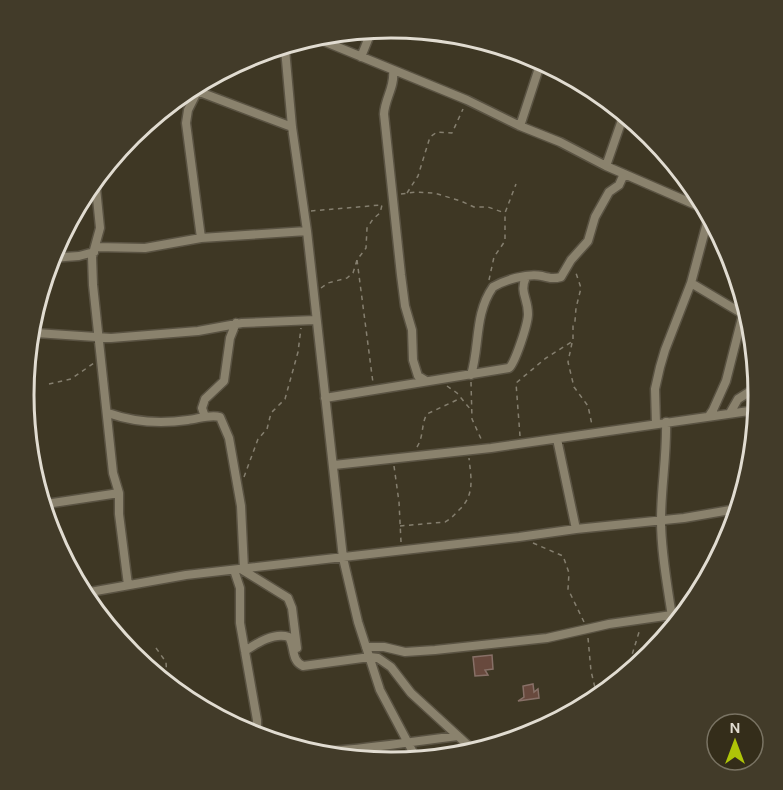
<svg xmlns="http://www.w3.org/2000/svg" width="783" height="790" font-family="Karla,sans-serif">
<rect width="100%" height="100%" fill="#3e3724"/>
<path fill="#68493d" stroke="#877067" stroke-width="1.5" d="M492 655 493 669 485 670 488 675 475 676 473 657Z
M533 684 534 692 538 689 539 698 518 701 524 697 523 686Z"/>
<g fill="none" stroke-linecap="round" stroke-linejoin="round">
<defs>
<path id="minor" d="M323 41 467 100 520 126 560 142 606 166 698 206
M285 49 292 127 307 231 343 558 358 622 380 690 416 758
M361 57 371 32
M393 71C395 87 385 98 384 114L401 275 405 306 412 330 413 360 418 376 426 381
M197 91 292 127
M197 92 188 110 186 123 201 238
M520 126 541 62
M606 166 623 117
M96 188 100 228 92 257 93 285 113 473 119 493V514L128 585
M96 247 145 248 201 238 307 231
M51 258 79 256 94 252
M691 283 743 314
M36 333 111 338 198 331 242 323 315 320
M471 375C480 346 474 314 493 287 505 280 527 273 542 276 550 278 553 279 561 277L571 260 588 241 595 217 609 192 619 185 624 174
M325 398 509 368C515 363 528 324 528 314 528 297 519 293 526 277
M108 413C133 422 160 424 188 420 198 419 210 414 220 417L229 438 241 506 244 569
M730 413 738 399 757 387
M709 416 713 410 726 381 743 314
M205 417 202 408 205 399 224 381 230 338 236 323
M666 422C667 455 661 487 661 520 661 554 668 589 673 623
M656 424 655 389 660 367 665 350 691 283 708 219
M557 439 576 529
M334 465 491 448 756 410
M46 504 119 493
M241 569 288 598 292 608 297 648
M234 570 240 588V623L257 720V736
M90 592 186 575 519 537 576 529 684 518 736 509
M366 647H384L405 652 435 650 547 638 609 624 672 615
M245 651C257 643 274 632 289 637 295 647 291 661 303 666L370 657 378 658 391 667 411 693 470 747
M333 751C375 748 416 741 458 736"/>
</defs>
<use href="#minor" stroke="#5a5343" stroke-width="11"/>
<path stroke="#857f6f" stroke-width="1.5" stroke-dasharray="4.5 4.5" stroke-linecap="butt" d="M407 193 418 176 430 137 437 132 452 133 463 109
M401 194 416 192 434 193 461 201 474 207H488L505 213
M311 211 381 205
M357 260 373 383
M489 280 494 257 505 241V213L516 184
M321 288 328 283 347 278 353 273 357 260 366 248 367 228 373 219 380 213 382 205
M572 343 568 362 574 387 588 406 592 425
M471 382 472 419 482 441
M49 384 71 379 94 363
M447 386 457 393 471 410
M520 436 516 383 546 358 573 341V324L575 321 576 308 581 288 575 270
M417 447C424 436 421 424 427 414L461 398
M394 466 399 502 401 542
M244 477 258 439 267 429 271 413 285 399 298 352 301 328
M400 526 445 522C451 519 455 514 460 509 475 494 471 478 469 458
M533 543 563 556 569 573 568 589 584 622
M588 638 591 671 596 692
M156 648 166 662 167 678
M627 671 640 629"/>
<use href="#minor" stroke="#8a826d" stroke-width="8"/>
</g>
<path d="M0 0H783V790H0ZM34 395a357 357 0 1 1 714 0a357 357 0 1 1-714 0Z" fill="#423b29" fill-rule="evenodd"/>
<path fill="none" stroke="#e1dcd1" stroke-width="3" d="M34 395a357 357 0 1 1 714 0a357 357 0 1 1-714 0Z"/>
<g transform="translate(735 742)"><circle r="28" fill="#342d1a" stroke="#797363" stroke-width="1.5"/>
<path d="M0-4.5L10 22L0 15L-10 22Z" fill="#afc508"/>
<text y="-9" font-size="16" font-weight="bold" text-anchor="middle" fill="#e1dcd1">N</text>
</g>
</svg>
